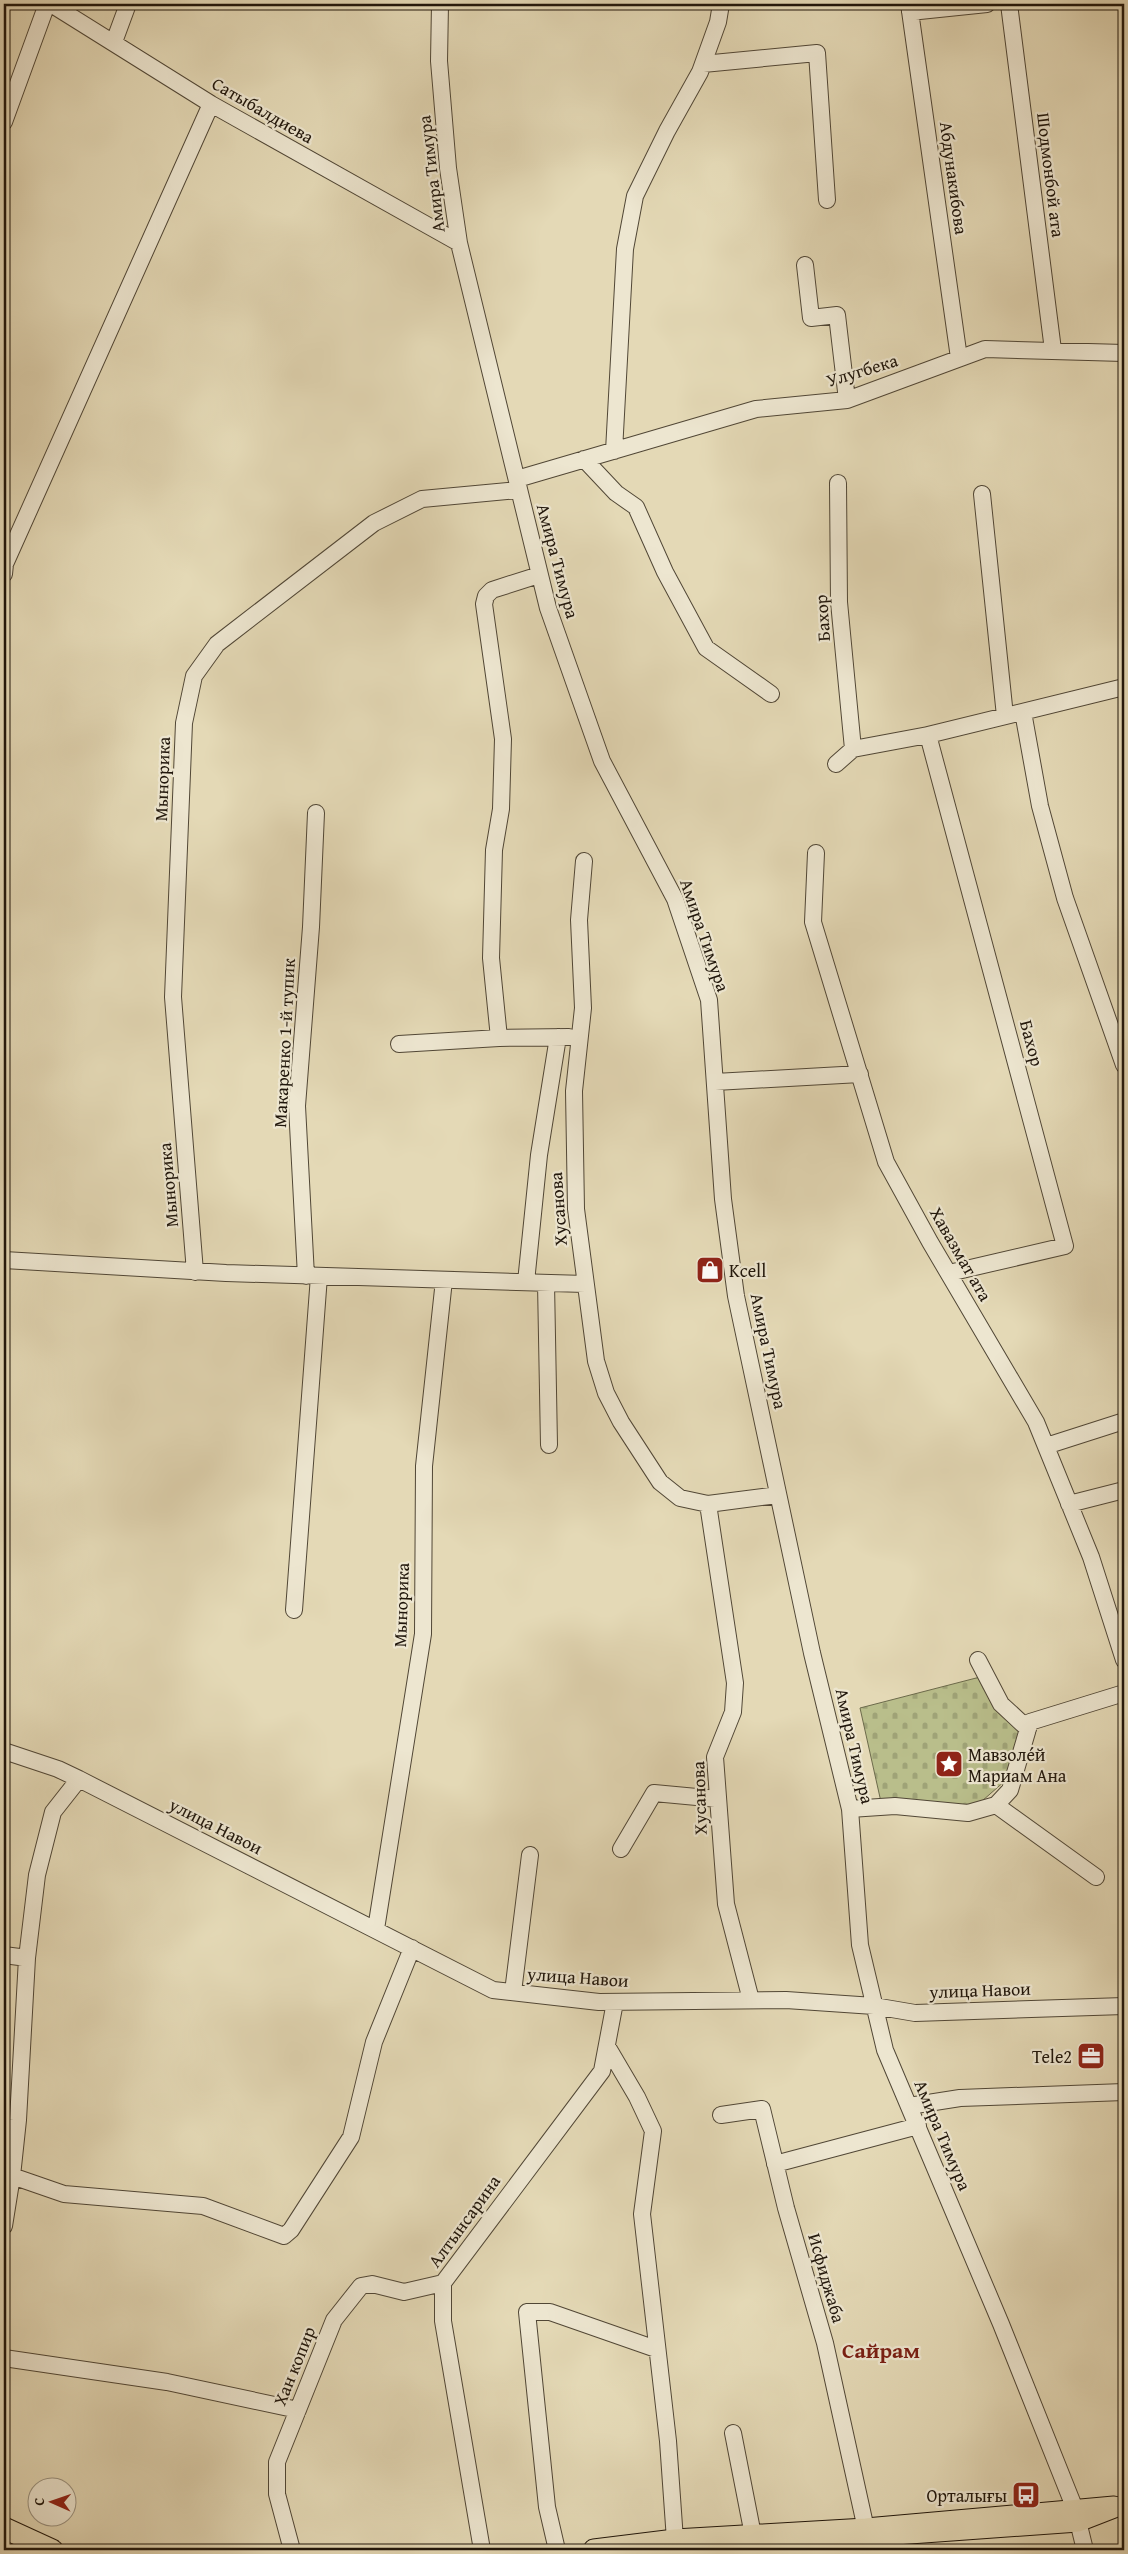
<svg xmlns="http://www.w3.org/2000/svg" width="1128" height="2554" font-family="'Gentium Book Plus',serif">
<defs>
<pattern id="cemetery-stones" width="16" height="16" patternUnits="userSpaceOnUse" patternTransform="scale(1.25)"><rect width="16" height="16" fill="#b9be8b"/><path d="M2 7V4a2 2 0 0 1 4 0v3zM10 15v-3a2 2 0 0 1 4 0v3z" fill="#9fa377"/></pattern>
</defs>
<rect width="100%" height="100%" fill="#e4d9b6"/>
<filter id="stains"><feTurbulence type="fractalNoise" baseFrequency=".004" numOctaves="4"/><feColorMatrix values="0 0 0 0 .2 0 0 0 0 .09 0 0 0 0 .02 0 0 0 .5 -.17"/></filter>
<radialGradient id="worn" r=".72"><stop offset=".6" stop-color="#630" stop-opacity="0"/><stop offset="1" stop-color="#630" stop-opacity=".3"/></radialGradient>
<path fill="url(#cemetery-stones)" stroke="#6c6a4b" d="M980 1677 1020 1733 1006 1780 974 1808 881 1802 860 1708Z"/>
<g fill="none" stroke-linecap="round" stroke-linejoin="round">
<defs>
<path id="minor" d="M51 4 211 104 459 243
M440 4 439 61 448 168 459 243 548 608 602 761 675 899 709 1000 723 1199 736 1296 812 1653 850 1809 860 1945 885 2050 1001 2324 1075 2509 1085 2550
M909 4 959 358
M1009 4 1053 350
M910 12 987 4
M114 42 128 4
M703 64 817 53 827 200
M4 122 47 4
M805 265 811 318 837 315 847 400
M614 451 625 249 635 196 667 131 700 72 718 22 721 4
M584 459 616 493 636 507 665 572 706 648 771 694
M517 479 756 409 847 400 985 349 1124 353
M838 483 839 602 853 749
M982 494 1005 716
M4 574 5 564 211 104
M1023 712 1040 806 1065 898 1124 1065
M928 735 1065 1246 949 1273
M836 764 853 749 928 735 1124 687
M816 853 813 922 886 1162 930 1242 1036 1422 1091 1557 1124 1660
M584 861 579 920 583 1008 574 1091 576 1209 596 1361 606 1393 621 1422 660 1482 680 1498 708 1504 778 1495
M499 1038 491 958 494 850 501 809 503 739 484 604 486 596 492 590 539 575
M399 1044 499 1038 569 1037
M715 1082 860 1074
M4 1260 226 1273 585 1284
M195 1272 173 997 184 723 194 676 217 644 374 523 422 499 519 490
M306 1276 297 1106 311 927 316 813
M526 1282 539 1155 558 1037
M546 1283 549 1445
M1046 1446 1124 1421
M708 1504 735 1683 733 1712 715 1757 726 1904 751 2000
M1069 1504 1124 1490
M294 1610 319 1276
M978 1660 1001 1704 1028 1729
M4 1751 58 1769 79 1779 493 1990 599 2002 786 2000 874 2006 915 2013 1124 2006
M996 1805 1096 1877
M850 1809 895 1806 968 1813 996 1805 1010 1790 1030 1722 1124 1693
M621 1849 654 1793 718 1799
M376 1929 423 1634 424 1466 444 1280
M4 1955 27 1958
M513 1992 530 1855
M607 2046 637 2097 653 2131 642 2214 668 2441 675 2540
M909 2106 960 2098 1124 2092
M721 2115 762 2109 786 2208 825 2343 866 2529
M775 2164 918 2126
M12 2176 64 2194 203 2206 284 2236 291 2230 351 2137 374 2042 412 1948
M4 2226 12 2176 18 2120 27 1958 37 1875 53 1812 79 1779
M4 2358 167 2382 298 2410
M733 2433 753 2535
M292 2550 277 2494V2462L334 2320 361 2286 372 2284 404 2292 443 2283
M482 2550 443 2321V2283L602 2071 615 2002
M557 2550 547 2507 527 2312H550L656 2349"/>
<path id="major" d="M4 2528 52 2550
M594 2550 675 2540 866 2529 1114 2507 1078 2521 672 2550"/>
</defs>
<use href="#minor" stroke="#514736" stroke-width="18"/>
<use href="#major" stroke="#20160b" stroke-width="23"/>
<use href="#minor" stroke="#ede6d0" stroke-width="16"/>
<use href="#major" stroke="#e4d9b6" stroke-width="21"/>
</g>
<defs>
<symbol id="shop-square" viewBox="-11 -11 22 22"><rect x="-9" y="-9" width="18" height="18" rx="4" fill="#8f2418" stroke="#ede6d0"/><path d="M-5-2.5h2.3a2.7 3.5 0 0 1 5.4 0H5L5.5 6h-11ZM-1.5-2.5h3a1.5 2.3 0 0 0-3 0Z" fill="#fff"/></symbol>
<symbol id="sight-square" viewBox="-11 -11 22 22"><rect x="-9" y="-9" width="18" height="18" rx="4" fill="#8f2418" stroke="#ede6d0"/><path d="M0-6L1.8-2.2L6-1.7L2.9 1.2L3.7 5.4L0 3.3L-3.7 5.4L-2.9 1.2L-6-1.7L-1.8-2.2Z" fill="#fff"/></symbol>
<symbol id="office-square" viewBox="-11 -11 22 22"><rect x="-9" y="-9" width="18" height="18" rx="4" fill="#8f2418" stroke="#ede6d0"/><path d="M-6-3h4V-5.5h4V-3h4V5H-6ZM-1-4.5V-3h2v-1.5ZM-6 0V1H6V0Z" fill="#fff"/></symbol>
<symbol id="bus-square" viewBox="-11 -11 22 22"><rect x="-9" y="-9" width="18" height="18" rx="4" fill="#8f2418" stroke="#ede6d0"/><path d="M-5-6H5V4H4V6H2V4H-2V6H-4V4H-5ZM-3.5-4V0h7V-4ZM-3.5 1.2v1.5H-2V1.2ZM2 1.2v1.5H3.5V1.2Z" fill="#fff"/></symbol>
</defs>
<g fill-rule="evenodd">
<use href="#shop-square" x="694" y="1254" width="32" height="32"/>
<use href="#sight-square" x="933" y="1748" width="32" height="32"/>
<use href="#office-square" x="1075" y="2040" width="32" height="32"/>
<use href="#bus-square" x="1010" y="2479" width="32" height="32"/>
</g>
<g text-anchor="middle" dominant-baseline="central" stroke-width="4.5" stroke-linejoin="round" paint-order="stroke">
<g font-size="18" fill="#20160b" stroke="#ede6d0">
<text transform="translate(263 110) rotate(30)">Сатыбалдиева</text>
<text transform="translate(431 174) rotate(-97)">Амира Тимура</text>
<text transform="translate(1051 175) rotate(83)">Шодмонбой ата</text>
<text transform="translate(954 178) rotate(82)">Абдунакибова</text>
<text transform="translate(862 370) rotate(-17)">Улугбека</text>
<text transform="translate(558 561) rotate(75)">Амира Тимура</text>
<text transform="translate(822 618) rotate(-94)">Бахор</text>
<text transform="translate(162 779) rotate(-88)">Мынорика</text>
<text transform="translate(705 935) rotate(71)">Амира Тимура</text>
<text transform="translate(284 1043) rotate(-87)">Макаренко 1-й тупик</text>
<text transform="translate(1032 1043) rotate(75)">Бахор</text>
<text transform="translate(168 1185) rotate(-95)">Мынорика</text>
<text transform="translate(558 1209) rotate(-94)">Хусанова</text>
<text transform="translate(961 1254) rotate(60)">Хавазмат ата</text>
<text transform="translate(769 1351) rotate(78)">Амира Тимура</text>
<text transform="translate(401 1605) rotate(-88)">Мынорика</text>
<text transform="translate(855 1746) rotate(77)">Амира Тимура</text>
<text transform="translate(699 1798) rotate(-92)">Хусанова</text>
<text transform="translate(216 1826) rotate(27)">улица Навои</text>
<text transform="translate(578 1977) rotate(4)">улица Навои</text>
<text transform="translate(980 1990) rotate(-2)">улица Навои</text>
<text transform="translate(943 2135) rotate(67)">Амира Тимура</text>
<text transform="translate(464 2221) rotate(-54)">Алтынсарина</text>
<text transform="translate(827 2278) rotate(74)">Исфиджаба</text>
<text transform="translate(294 2366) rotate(-68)">Хан копир</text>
</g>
<g font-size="18" fill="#20160b" stroke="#ede6d0" text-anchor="start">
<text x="729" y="1270">Kcell</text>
<text x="968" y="1754">Мавзоле́й<tspan x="968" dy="21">Мариам Ана</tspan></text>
<text x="1072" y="2056" text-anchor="end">Tele2</text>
<text x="1007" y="2495" text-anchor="end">Орталығы</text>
</g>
<g font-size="22" font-weight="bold" fill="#7a1f14" stroke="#ede6d0">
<text x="881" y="2350">Сайрам</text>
</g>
</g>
<rect width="1128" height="2554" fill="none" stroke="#e4d9b6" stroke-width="20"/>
<rect x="5" y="5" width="1118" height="2544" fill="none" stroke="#20160b" stroke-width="2.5"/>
<rect x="10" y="10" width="1108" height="2534" fill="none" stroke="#20160b"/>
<g transform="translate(52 2502) rotate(272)"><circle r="24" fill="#ede6d0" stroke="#9b9381"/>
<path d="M0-4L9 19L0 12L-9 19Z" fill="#8f2418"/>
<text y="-8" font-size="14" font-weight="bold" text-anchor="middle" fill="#20160b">С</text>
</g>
<rect width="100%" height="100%" filter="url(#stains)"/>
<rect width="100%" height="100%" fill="url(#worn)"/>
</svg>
